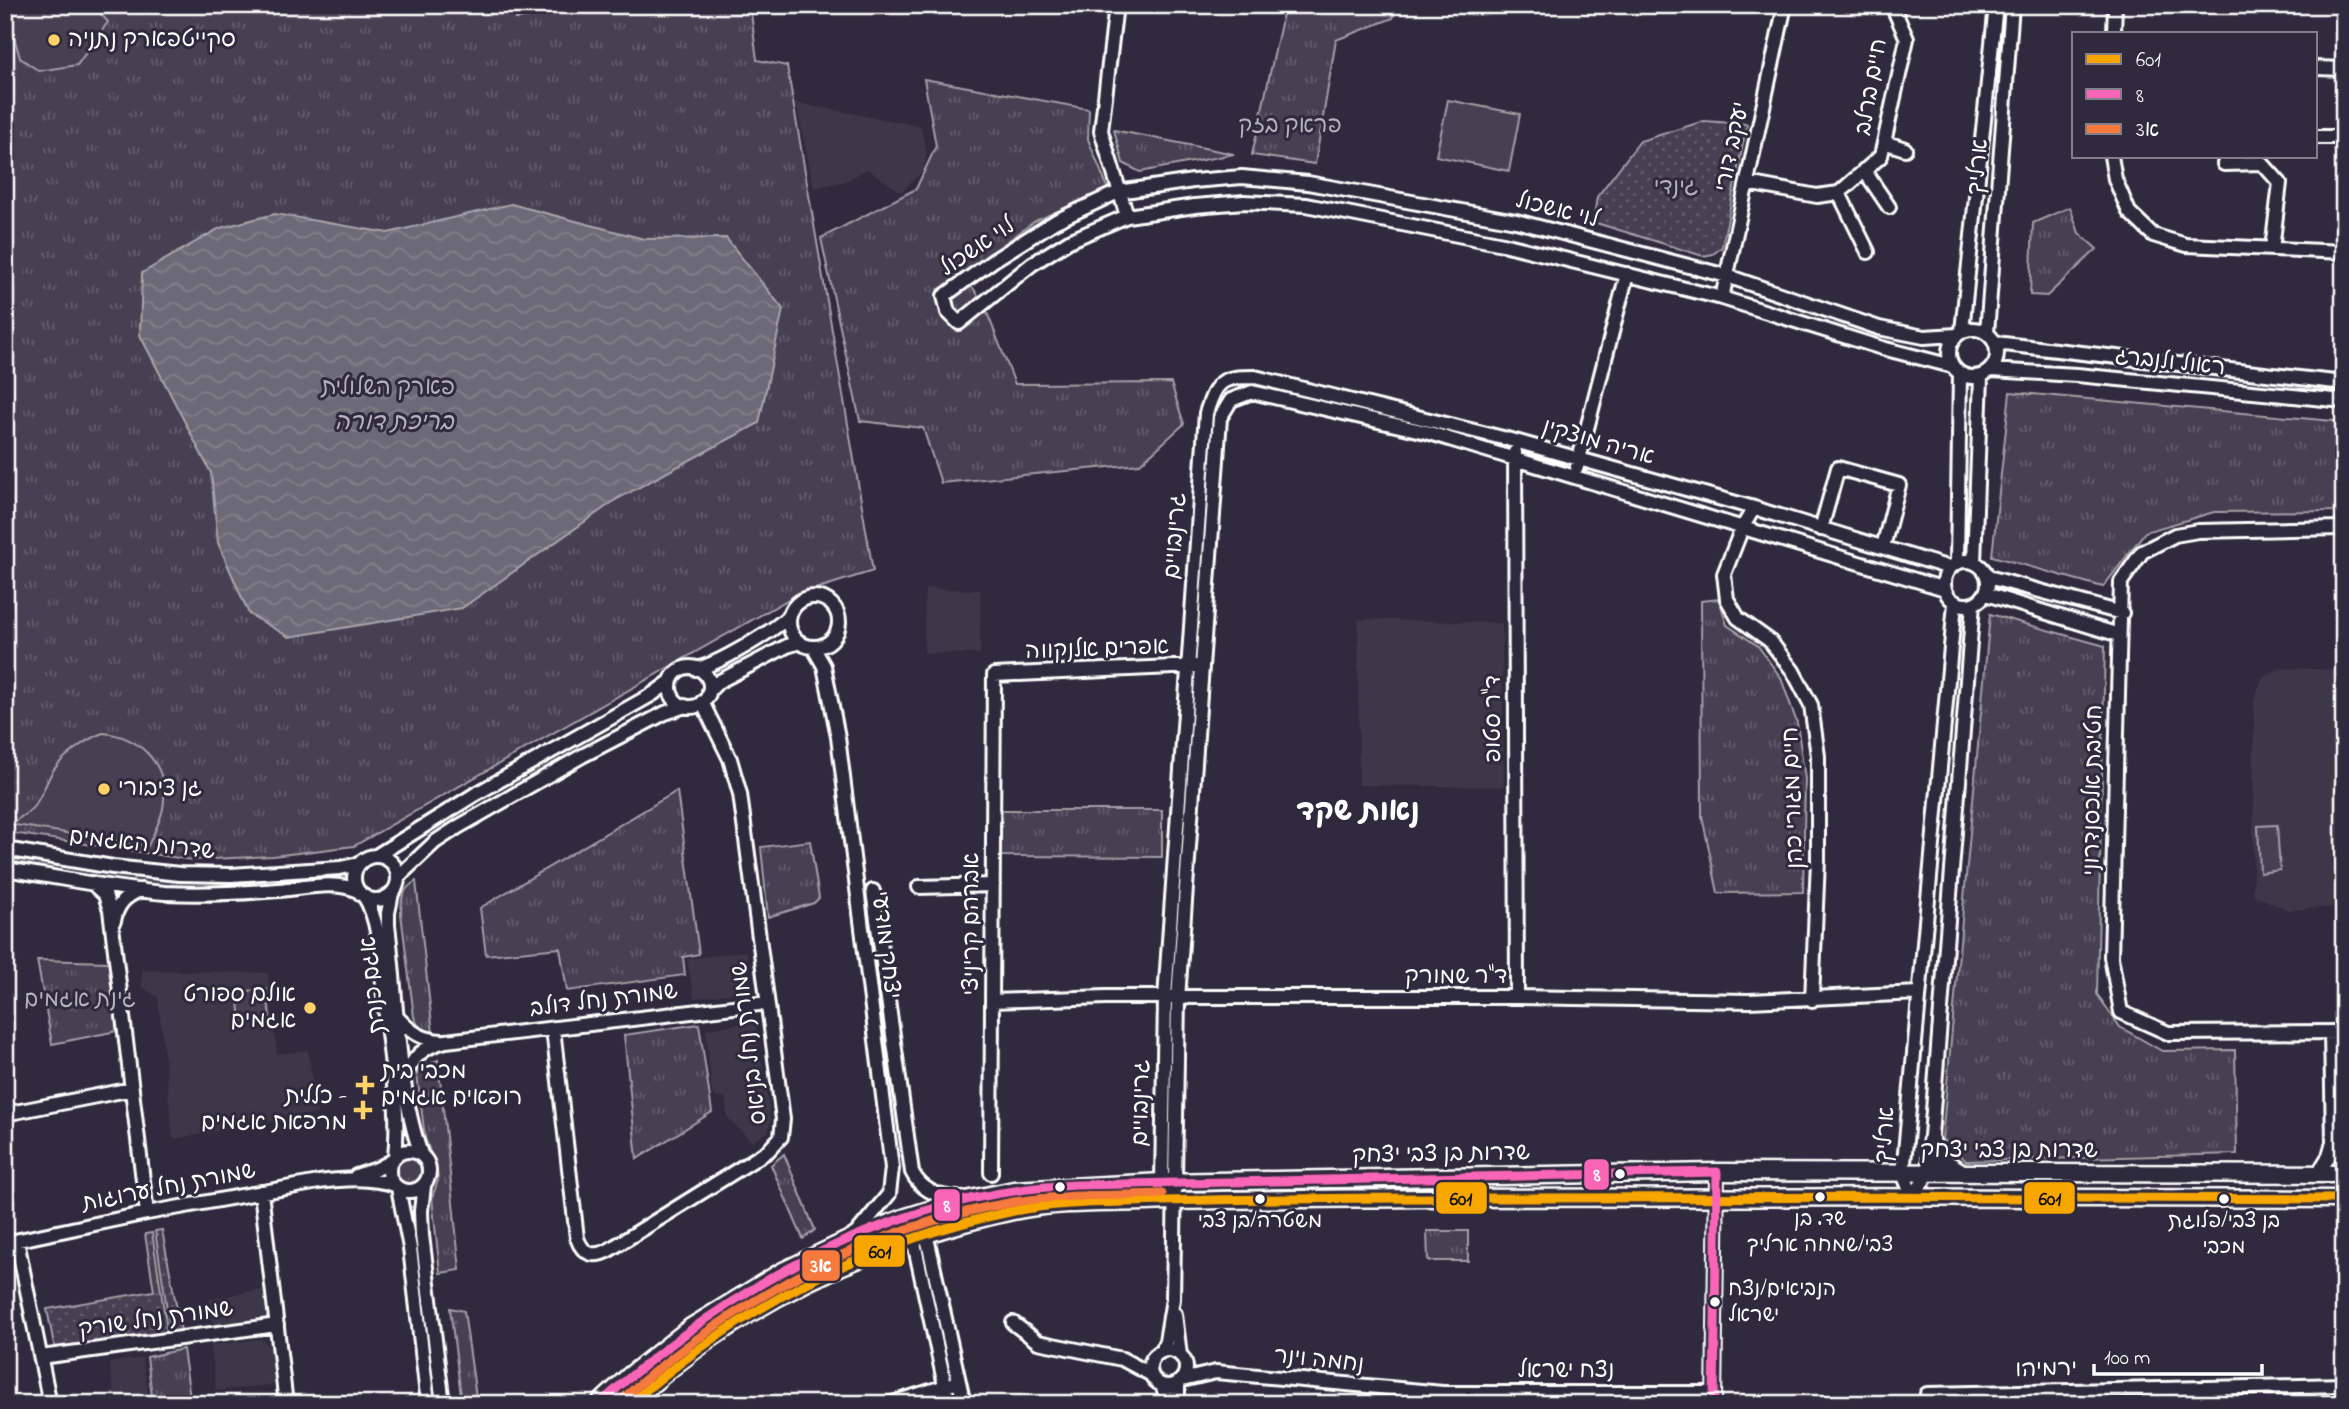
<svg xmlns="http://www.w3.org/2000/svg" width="2349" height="1409" font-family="'Indie Flower','Playpen Sans Hebrew',sans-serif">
<defs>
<pattern id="grass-tufts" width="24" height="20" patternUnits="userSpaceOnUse" patternTransform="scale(1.75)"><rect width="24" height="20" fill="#464152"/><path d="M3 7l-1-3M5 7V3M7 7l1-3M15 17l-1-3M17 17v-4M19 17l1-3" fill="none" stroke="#625e6c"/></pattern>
<pattern id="garden-dots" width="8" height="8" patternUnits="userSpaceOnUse" patternTransform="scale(1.75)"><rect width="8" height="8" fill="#464152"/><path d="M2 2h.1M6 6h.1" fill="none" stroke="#625e6c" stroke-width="1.8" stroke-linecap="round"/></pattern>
<pattern id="water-waves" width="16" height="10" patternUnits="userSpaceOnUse" patternTransform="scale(1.75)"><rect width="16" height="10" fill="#6d6a77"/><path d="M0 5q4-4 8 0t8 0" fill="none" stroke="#83808b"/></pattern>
</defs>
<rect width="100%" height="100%" fill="#2f2a3d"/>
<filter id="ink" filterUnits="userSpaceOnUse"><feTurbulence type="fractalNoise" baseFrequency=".0143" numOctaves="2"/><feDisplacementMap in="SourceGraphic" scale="14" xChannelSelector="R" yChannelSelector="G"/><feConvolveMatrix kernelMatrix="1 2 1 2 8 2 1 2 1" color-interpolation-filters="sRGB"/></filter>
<g filter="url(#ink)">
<path fill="#3c3749" d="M796 103 921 126 927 154 923 171 901 192 867 169 846 181 814 188Z
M925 589 981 590 980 654 924 653Z
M1358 619 1502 623 1504 787 1359 785Z
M2281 668 2344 670V803L2340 804 2342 847 2332 848 2333 907 2289 910 2253 895 2254 699 2263 677Z
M746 951 750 979 747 987 737 993 694 998 687 959Z
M142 970 268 973 277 1054 308 1050 317 1114 173 1139 158 997 142 987Z
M750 1022 756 1026 771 1121 768 1132 752 1142 727 1117 725 1097 717 1098 712 1093 706 1029Z
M266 1289 271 1315 213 1325 209 1299Z
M262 1339 271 1348 276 1384 216 1391 211 1345Z
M142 1358 150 1404H116L109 1363Z"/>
<path fill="url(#grass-tufts)" stroke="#a2a0a8" stroke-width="2" d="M5 5H750L757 60 787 66 873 571 796 595 354 846 273 856 192 860 5 832Z
M1285 5H1396L1393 18 1336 40 1315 164 1252 155Z
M924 79 1089 109 1088 139 1108 189 1035 221 963 274 983 302 1015 384 1171 383 1184 424 1140 464 941 483 923 428 860 421 821 238 916 189 936 146Z
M1114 130 1234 154 1140 172 1123 163Z
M2070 207 2079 233 2097 249 2047 296 2030 295 2033 223Z
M2010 392 2344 422V511L2214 512 2145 532 2103 587 1992 556Z
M1719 599 1727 625 1758 646 1781 678 1797 723 1805 779 1803 892 1718 893 1702 816 1701 601Z
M1990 614 2105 646 2097 994 2120 1027 2162 1051 2235 1050 2237 1154 1966 1161 1942 1139Z
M677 791 699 954 683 957 685 975 567 991 560 948 486 955 480 908Z
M999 810H1162V857L999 856Z
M810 841 819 898 814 903 768 917 761 847Z
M5 855 123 874 345 873 346 882 235 888H169L5 863Z
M416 881 433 1033 420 1029 414 1017 401 914C401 899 402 889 416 881Z
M37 960 109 962 122 1030 52 1044Z
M699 1024 712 1112 637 1159 624 1035Z
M438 1060 460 1270 440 1273 432 1198 438 1180 437 1171 425 1138 417 1074 422 1067Z
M784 1154 815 1230 803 1239 771 1165Z
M392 1171a16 16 0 1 1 32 0a16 16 0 1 1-32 0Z
M1427 1231H1468V1261H1428Z
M450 1308 464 1311 477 1404H462Z
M183 1349 191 1404H153L147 1357Z"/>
<path fill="url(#garden-dots)" stroke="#a2a0a8" stroke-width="2" d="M1704 121 1747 124 1722 247 1713 254 1703 256 1593 222 1597 197 1640 141Z
M417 1206 439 1404H436L409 1207Z
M162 1230 181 1331 171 1335 155 1231Z
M152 1233 168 1336 65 1353 54 1345 47 1309 154 1291 145 1234Z"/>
<path fill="#464152" stroke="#a2a0a8" stroke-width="2" d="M5 5H93L108 22 77 65 39 71 20 58Z
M514 5H600V7L516 19Z
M1448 100 1520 114 1509 171 1436 156Z
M103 733C138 736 166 762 164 799 164 815 154 832 148 846L9 824C39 808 37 802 51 774 60 758 86 739 103 733Z
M2277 825 2280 870 2260 873 2258 826Z
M267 989 270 1018 241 1021 238 992Z"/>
<path fill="url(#water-waves)" stroke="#a7a6ad" stroke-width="2" d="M511 204 644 239 726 238 783 309 759 423 617 499 462 608 289 637 249 614 218 543 211 473 140 335 142 273 220 228 275 214 388 233Z"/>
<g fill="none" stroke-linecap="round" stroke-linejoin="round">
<defs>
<path id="minor" d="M1116 5 1101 131 1127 216
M2114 33 2115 5
M2316 68 2344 69
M2316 137H2344
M1884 142 1905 149
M2111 156 2115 179 2129 212 2153 235 2186 245 2344 252
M2224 164 2262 163 2280 183 2272 249
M1864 170 1889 207
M1747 183 1817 196 1839 193 1881 156 1907 39 1892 5
M1839 193 1868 252
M1722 298 1785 5
M1949 353a24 24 0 1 1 48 0a24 24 0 1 1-48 0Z
M1962 331 1996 5
M1987 333 2012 5
M1995 343 2344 383
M1952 366 1882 348 1722 298 1503 244 1306 205 1244 202 1195 206 1127 216 1069 241 1032 264 959 323 948 312 944 296 994 260 1056 221 1118 192 1193 181 1242 177 1308 183 1516 221 1727 276 1879 328 1924 337 1957 335
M1991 370 2077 375 2344 401
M1515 452 1517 997
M1577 467 1627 274
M1754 508 1742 528 1724 574 1727 599 1738 618 1770 641 1793 671 1811 705 1818 756V860L1812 1000
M2344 528 2198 531 2175 535 2142 552 2121 582 2111 957 2121 1012 2168 1033 2344 1032
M1821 529 1838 468 1899 485 1883 547
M1944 583a22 22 0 1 1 44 0a22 22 0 1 1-44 0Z
M1957 562 1960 374
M1974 562 1981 377
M1988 577 2122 613
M1986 594 2119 635
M789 622a25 25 0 1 1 50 0a25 25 0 1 1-50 0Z
M813 647 824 666 838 737 892 1168 889 1194 855 1235
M670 687a20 20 0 1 1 40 0a20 20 0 1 1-40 0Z
M695 669C716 666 775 630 790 615
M709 691 718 682 787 646 800 642
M5 849 113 867 180 874 231 875 340 868 359 864
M376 856 474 795 653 694 671 681
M354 878a22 22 0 1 1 44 0a22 22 0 1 1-44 0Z
M5 869C58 877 112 889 165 893 203 895 241 893 279 890 304 888 335 880 358 891
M398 877 435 842 458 827 582 756 665 713 685 706
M92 883 105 895 110 910 147 1213
M919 887 993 885
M873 891 912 1172C921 1190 937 1197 957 1198
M392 893 388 913V925C397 997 397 1087 421 1154
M364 896C382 923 381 975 385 1007 390 1056 400 1108 395 1157
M114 921C117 904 125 896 141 890
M993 1001 1106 997H1517L1749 1001 1919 993
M398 1018C411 1032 422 1040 442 1041
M553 1029 577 1238C583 1255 594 1258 609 1250L768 1151 781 1137 783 1119 740 794 730 759 702 702
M404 1079C413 1057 422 1047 446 1041L767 1003
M5 1114 132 1089
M389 1171a20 20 0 1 1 40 0a20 20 0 1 1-40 0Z
M991 1173 994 675 1195 666
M2318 1174 2329 1156 2333 1142 2331 1032
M356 1176 377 1169 392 1161
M424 1186 421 1211 422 1235 443 1404
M398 1188 410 1248 428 1404
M1165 1188 1162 1182 1165 998 1206 413C1217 380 1221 377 1255 377L1515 441 1754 508 1950 568
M261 1192 286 1404
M1913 1197 1928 1174 1973 604
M1913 1197 1903 1174 1955 603
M926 1233 964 1404
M913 1238 949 1404
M17 1241 50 1404
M5 1243 147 1213 319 1182C344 1179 370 1177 395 1185
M1175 1314 1180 1355
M1013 1323 1038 1342 1122 1359 1150 1374
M1150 1368a18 18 0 1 1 36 0a18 18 0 1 1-36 0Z
M1162 1351 1166 1341 1173 1299 1178 998 1220 418 1231 400 1252 392 1426 432 1945 589
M41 1357 277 1325
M1182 1380 1216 1372 1443 1393H1714
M1162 1386 1170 1404
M889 1404 952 1384
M1178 1404V1383
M1714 1404 1717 1172
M1927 1404V1394L2344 1385"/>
<path id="major" d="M1931 1141 1938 1158 1963 1173
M599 1404 629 1376 691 1327 781 1272 852 1238 903 1218 951 1203 1014 1190 1162 1182 1717 1172 2344 1174
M630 1404C736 1304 872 1242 1013 1211 1057 1202 1102 1203 1146 1202 1238 1199 1329 1199 1421 1198 1729 1196 2036 1198 2344 1199"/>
</defs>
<use href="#minor" stroke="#fff" stroke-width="18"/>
<use href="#major" stroke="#fff" stroke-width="21"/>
<use href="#minor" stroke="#2f2a3d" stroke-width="12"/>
<use href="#major" stroke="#2f2a3d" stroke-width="16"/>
<defs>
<path id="bus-1" d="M630 1404C743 1305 866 1242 1014 1211 1063 1201 1114 1203 1164 1201 1259 1199 1353 1198 1448 1198 1747 1196 2045 1198 2344 1199"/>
<path id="bus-2" d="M599 1404C731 1285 896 1192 1077 1185L1717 1172 1714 1404"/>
<path id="bus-3" d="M617 1404C728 1303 866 1227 1014 1202 1063 1194 1113 1196 1162 1194"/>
</defs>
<use href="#bus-1" stroke="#2f2a3d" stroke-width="14"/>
<use href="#bus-2" stroke="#2f2a3d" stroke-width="14"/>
<use href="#bus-3" stroke="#2f2a3d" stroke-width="14"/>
<use href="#bus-1" stroke="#f7a600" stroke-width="9"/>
<use href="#bus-2" stroke="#fa66b7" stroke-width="9"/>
<use href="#bus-3" stroke="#f6793e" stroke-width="9"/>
</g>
</g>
<g fill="#ffd166" stroke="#2f2a3d" stroke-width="2.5">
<circle cx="54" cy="40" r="7"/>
<circle cx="104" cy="789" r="7"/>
<circle cx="310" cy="1008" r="7"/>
<path d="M361.5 1074.5h7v7h7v7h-7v7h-7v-7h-7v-7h7z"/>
<path d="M359.5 1099.5h7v7h7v7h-7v7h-7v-7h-7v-7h7z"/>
</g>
<g fill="#fff" stroke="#2f2a3d" stroke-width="2.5">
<circle cx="1620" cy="1174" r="6"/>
<circle cx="1060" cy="1187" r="6"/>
<circle cx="1820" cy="1197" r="6"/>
<circle cx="1260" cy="1199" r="6"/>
<circle cx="2224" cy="1199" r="6"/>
<circle cx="1715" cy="1302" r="6"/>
</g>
<g text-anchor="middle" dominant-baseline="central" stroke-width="6" stroke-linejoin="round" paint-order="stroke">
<g font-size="21" fill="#fff" stroke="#2f2a3d">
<text x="1820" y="1220">שד. בן<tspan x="1820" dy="26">צבי/שמחה ארליך</tspan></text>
<text x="1260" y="1222">משטרה/בן צבי</text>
<text x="2224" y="1222">בן צבי/פלוגת<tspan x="2224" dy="26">מכבי</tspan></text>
<text x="1728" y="1290" text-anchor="start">הנביאים/נצח<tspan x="1728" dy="26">ישראל</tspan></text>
</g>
<g font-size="23" fill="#fff" stroke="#2f2a3d" text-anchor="start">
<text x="68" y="40">סקייטפארק נתניה</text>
<text x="118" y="789">גן ציבורי</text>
<text x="296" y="995" text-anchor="end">אולם ספורט<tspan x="296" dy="26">אגמים</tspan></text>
<text x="381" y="1072">מכבי בית<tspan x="381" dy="26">רופאים אגמים</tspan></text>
<text x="347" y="1097" text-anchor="end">כללית -<tspan x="347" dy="26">מרפאת אגמים</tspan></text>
</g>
<g font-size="23" fill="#fff" stroke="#2f2a3d">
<text transform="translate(1872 87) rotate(-80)">חיים ברלב</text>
<text transform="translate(1733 147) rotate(-78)">יעקב דורי</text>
<text transform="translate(1979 167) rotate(-85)">ארליך</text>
<text transform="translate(1557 211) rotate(14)">לוי אשכול</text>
<text transform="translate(978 248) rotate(-34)">לוי אשכול</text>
<text transform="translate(2170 363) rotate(6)">ראול ולנברג</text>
<text transform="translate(1598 443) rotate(16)">אריה מוצקין</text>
<text transform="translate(1176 536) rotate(-86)">גרינבויים</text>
<text transform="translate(1097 650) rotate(-2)">אפרים אלנקווה</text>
<text transform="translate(1494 719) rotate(-90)">ד"ר סטופ</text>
<text transform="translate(2094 790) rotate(-89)">חטיבת אלכסנדרוני</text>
<text transform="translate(1794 798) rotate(-92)">חיים מגורי כהן</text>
<text transform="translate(142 845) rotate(6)">שדרות האגמים</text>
<text transform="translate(972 924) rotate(-90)">אברהם קריניצי</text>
<text transform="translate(885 945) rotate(83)">יצחק מודעי</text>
<text x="1456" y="977">ד"ר שמורק</text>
<text transform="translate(374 985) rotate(-96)">אגם כנרת</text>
<text transform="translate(604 1001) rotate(-7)">שמורת נחל דולב</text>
<text transform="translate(750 1043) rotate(-97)">שמורת נחל בניאס</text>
<text transform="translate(1142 1103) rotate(-89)">גרינבויים</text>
<text transform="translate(1886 1135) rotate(-86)">ארליך</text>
<text x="2009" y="1151">שדרות בן צבי יצחק</text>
<text transform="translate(1441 1155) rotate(-1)">שדרות בן צבי יצחק</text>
<text transform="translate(169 1188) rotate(-11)">שמורת נחל ערוגות</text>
<text transform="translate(156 1320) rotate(-8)">שמורת נחל שורק</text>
<text transform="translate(1319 1361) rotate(6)">נחמה וינר</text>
<text transform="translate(2046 1370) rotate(-1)">ירמיהו</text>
<text x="1566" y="1371">נצח ישראל</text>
</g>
<g font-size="23" fill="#b5b3ba" stroke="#2f2a3d">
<text x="1290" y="126">פראק בזק</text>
<text x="1676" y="188">גינדי</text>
<text x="388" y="388">פארק השלולית</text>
<text x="80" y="1000">גינת אגמים</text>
</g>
<g font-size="24" font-style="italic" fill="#b6b4bb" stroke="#2f2a3d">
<text x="394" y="423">בריכת דורה</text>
</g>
<g font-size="30" font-weight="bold" fill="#fff" stroke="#2f2a3d">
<text x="1358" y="813">נאות שקד</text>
</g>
</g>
<g stroke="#2f2a3d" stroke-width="2.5">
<rect x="1583" y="1158" width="27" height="33" rx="7" fill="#fa66b7"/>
<rect x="2023" y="1181" width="53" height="34" rx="7" fill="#f7a600"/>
<rect x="1435" y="1181" width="53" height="34" rx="7" fill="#f7a600"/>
<rect x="933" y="1188" width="28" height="34" rx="7" fill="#fa66b7"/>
<rect x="853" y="1234" width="53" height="34" rx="7" fill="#f7a600"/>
<rect x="801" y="1249" width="40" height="33" rx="7" fill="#f6793e"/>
</g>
<g font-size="19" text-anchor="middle" font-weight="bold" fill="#fff">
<text x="1597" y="1181">8</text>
<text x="947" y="1212">8</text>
<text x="821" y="1272">3א</text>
</g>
<g font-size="19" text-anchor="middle" font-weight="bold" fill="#111">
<text x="2050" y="1205">601</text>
<text x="1461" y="1205">601</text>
<text x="880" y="1258">601</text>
</g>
<rect width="2349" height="1409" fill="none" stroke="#2f2a3d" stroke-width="28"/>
<rect x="14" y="14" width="2321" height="1381" fill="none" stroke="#fff" stroke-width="2.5" filter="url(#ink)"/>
<rect x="2072" y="32" width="245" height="126" fill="#2f2a3d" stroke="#827f8b" stroke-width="2"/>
<rect x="2086" y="54" width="35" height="10" fill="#f7a600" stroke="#827f8b" stroke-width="2"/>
<text x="2136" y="66" font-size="21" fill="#ffffff">601</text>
<rect x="2086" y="89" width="35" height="10" fill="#fa66b7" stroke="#827f8b" stroke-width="2"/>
<text x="2136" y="102" font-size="21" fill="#ffffff">8</text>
<rect x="2086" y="124" width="35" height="10" fill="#f6793e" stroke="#827f8b" stroke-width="2"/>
<text x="2136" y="136" font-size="21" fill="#ffffff">3א</text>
<path d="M2094 1364v10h168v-10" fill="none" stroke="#ffffff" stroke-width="3.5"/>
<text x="2104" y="1364" font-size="21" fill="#ffffff" stroke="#2f2a3d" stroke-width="5" paint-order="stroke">100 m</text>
</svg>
